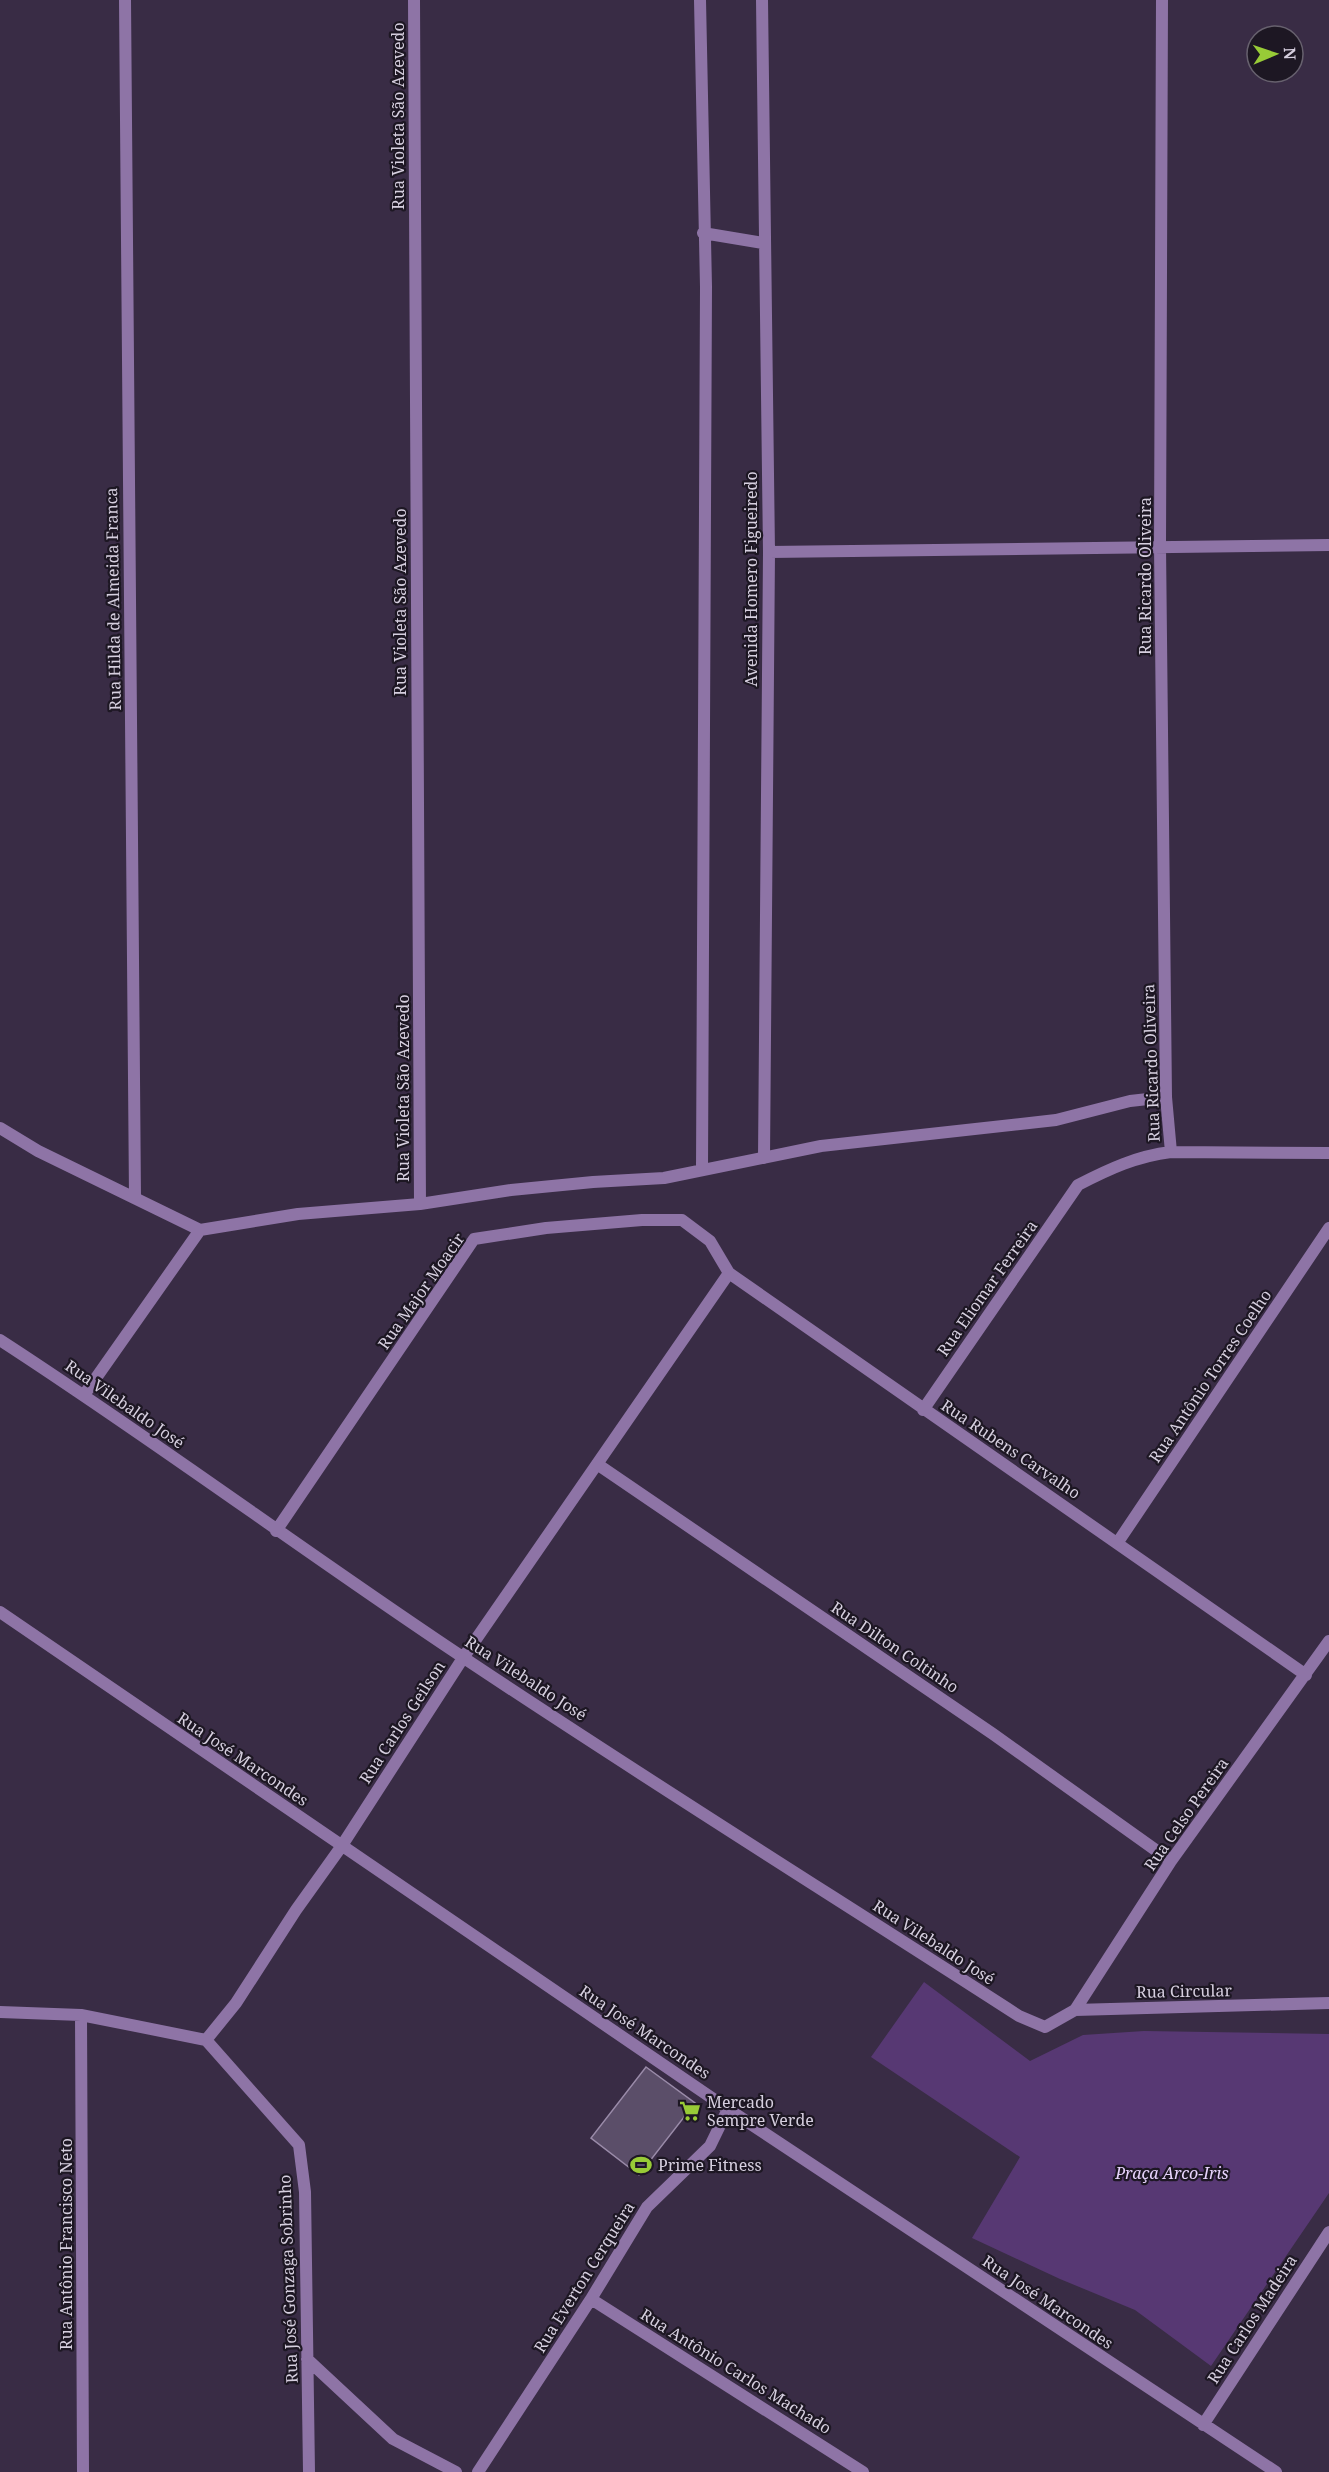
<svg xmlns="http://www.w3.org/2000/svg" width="1329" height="2472" font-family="'Noto Serif',serif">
<rect width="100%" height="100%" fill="#392c45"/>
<path fill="#573873" d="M924 1982 1030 2061 1083 2035 1144 2031 1329 2034V2193L1211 2366 1135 2310 1060 2279 972 2238 1020 2157 871 2057Z"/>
<path fill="#5b4e69" stroke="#9a8ba9" stroke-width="1.5" d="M646 2067 695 2103 639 2175 591 2138Z"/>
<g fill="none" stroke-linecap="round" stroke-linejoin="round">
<path stroke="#8e74a6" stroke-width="12" d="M125 0 135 1198
M414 0 420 1204
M700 0 706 287 702 1170
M762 0 769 552 764 1158
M1162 0 1160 546 1166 1097 1171 1152
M703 233 763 243
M769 552 1329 545
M0 1128 38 1151 200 1230 298 1214 420 1204 511 1190 593 1182 664 1178 821 1146 1056 1120 1130 1101 1166 1097
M0 1340C156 1441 306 1553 461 1656 645 1779 833 1896 1019 2016L1045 2027 1075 2010 1329 2003
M84 1395 200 1230
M923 1410 1078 1185C1109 1169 1137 1156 1171 1152L1329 1153
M597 1464 993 1734 1171 1861
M276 1531 474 1239 546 1228 642 1220H682L710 1241 729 1273 1306 1675
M1118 1542 1329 1228
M0 1612 728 2109 1276 2472
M1075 2010 1171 1861 1329 1641
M0 2012 81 2015 206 2040 299 2145 305 2192 309 2472
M81 2015 83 2472
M206 2040 236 2003 296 1910 341 1847 463 1658 729 1273
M591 2299 863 2472
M307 2359 393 2439 456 2472
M1203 2425 1329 2232
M478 2472 591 2299 647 2207 710 2146 728 2109"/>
</g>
<defs>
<symbol id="supermarket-bare" viewBox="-9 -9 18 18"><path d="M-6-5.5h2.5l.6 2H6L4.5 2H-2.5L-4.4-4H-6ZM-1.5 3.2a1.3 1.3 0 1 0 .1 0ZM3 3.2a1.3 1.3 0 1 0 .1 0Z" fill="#98cb37" stroke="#1d1723" stroke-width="2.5" paint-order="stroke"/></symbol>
<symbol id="stadium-bare" viewBox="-9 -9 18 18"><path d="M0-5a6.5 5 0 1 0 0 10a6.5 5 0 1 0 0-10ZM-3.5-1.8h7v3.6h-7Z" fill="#98cb37" stroke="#1d1723" stroke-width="2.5" paint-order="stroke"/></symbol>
</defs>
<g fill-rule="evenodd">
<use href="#supermarket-bare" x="675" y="2096" width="30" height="30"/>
<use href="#stadium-bare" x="626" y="2150" width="30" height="30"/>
</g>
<g text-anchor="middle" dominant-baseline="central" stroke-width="4.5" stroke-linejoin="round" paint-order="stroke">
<g font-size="16" fill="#d6cfdf" stroke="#1d1723">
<text transform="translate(398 116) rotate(-90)">Rua Violeta São Azevedo</text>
<text transform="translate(1145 576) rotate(-90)">Rua Ricardo Oliveira</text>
<text transform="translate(751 579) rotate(-90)">Avenida Homero Figueiredo</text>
<text transform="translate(113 599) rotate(-91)">Rua Hilda de Almeida Franca</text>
<text transform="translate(400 602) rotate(-90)">Rua Violeta São Azevedo</text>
<text transform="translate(1151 1063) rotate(-92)">Rua Ricardo Oliveira</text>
<text transform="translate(403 1088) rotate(-90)">Rua Violeta São Azevedo</text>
<text transform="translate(987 1288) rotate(-55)">Rua Eliomar Ferreira</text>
<text transform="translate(421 1291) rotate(-55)">Rua Major Moacir</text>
<text transform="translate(1210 1376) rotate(-56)">Rua Antônio Torres Coelho</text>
<text transform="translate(125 1404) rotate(35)">Rua Vilebaldo José</text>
<text transform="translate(1011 1449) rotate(34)">Rua Rubens Carvalho</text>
<text transform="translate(895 1647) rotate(34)">Rua Dilton Coltinho</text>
<text transform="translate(526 1678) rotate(33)">Rua Vilebaldo José</text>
<text transform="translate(402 1722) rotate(-57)">Rua Carlos Geilson</text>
<text transform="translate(243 1759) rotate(34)">Rua José Marcondes</text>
<text transform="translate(1186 1814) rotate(-55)">Rua Celso Pereira</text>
<text transform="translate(934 1942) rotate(33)">Rua Vilebaldo José</text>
<text transform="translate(1184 1991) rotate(-1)">Rua Circular</text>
<text transform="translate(645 2032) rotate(34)">Rua José Marcondes</text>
<text transform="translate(66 2244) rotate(-90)">Rua Antônio Francisco Neto</text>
<text transform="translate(584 2277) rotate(-58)">Rua Everton Cerqueira</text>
<text transform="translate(288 2279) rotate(-92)">Rua José Gonzaga Sobrinho</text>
<text transform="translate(1048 2302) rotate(34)">Rua José Marcondes</text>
<text transform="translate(1252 2319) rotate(-57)">Rua Carlos Madeira</text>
<text transform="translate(736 2371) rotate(32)">Rua Antônio Carlos Machado</text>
</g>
<g font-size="16" fill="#d6cfdf" stroke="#1d1723" text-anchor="start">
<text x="707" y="2102">Mercado<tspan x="707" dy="18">Sempre Verde</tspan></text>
<text x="658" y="2165">Prime Fitness</text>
</g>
<g font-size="16" font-style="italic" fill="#e8d4fd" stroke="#1d1723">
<text x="1172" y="2173">Praça Arco-Iris</text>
</g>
</g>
<g transform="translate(1275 54) rotate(88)"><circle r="28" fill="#1d1723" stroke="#67616e" stroke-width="1.5"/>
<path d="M0-4.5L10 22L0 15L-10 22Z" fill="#98cb37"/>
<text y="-9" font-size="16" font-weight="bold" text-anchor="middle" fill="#d6cfdf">N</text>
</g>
</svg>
